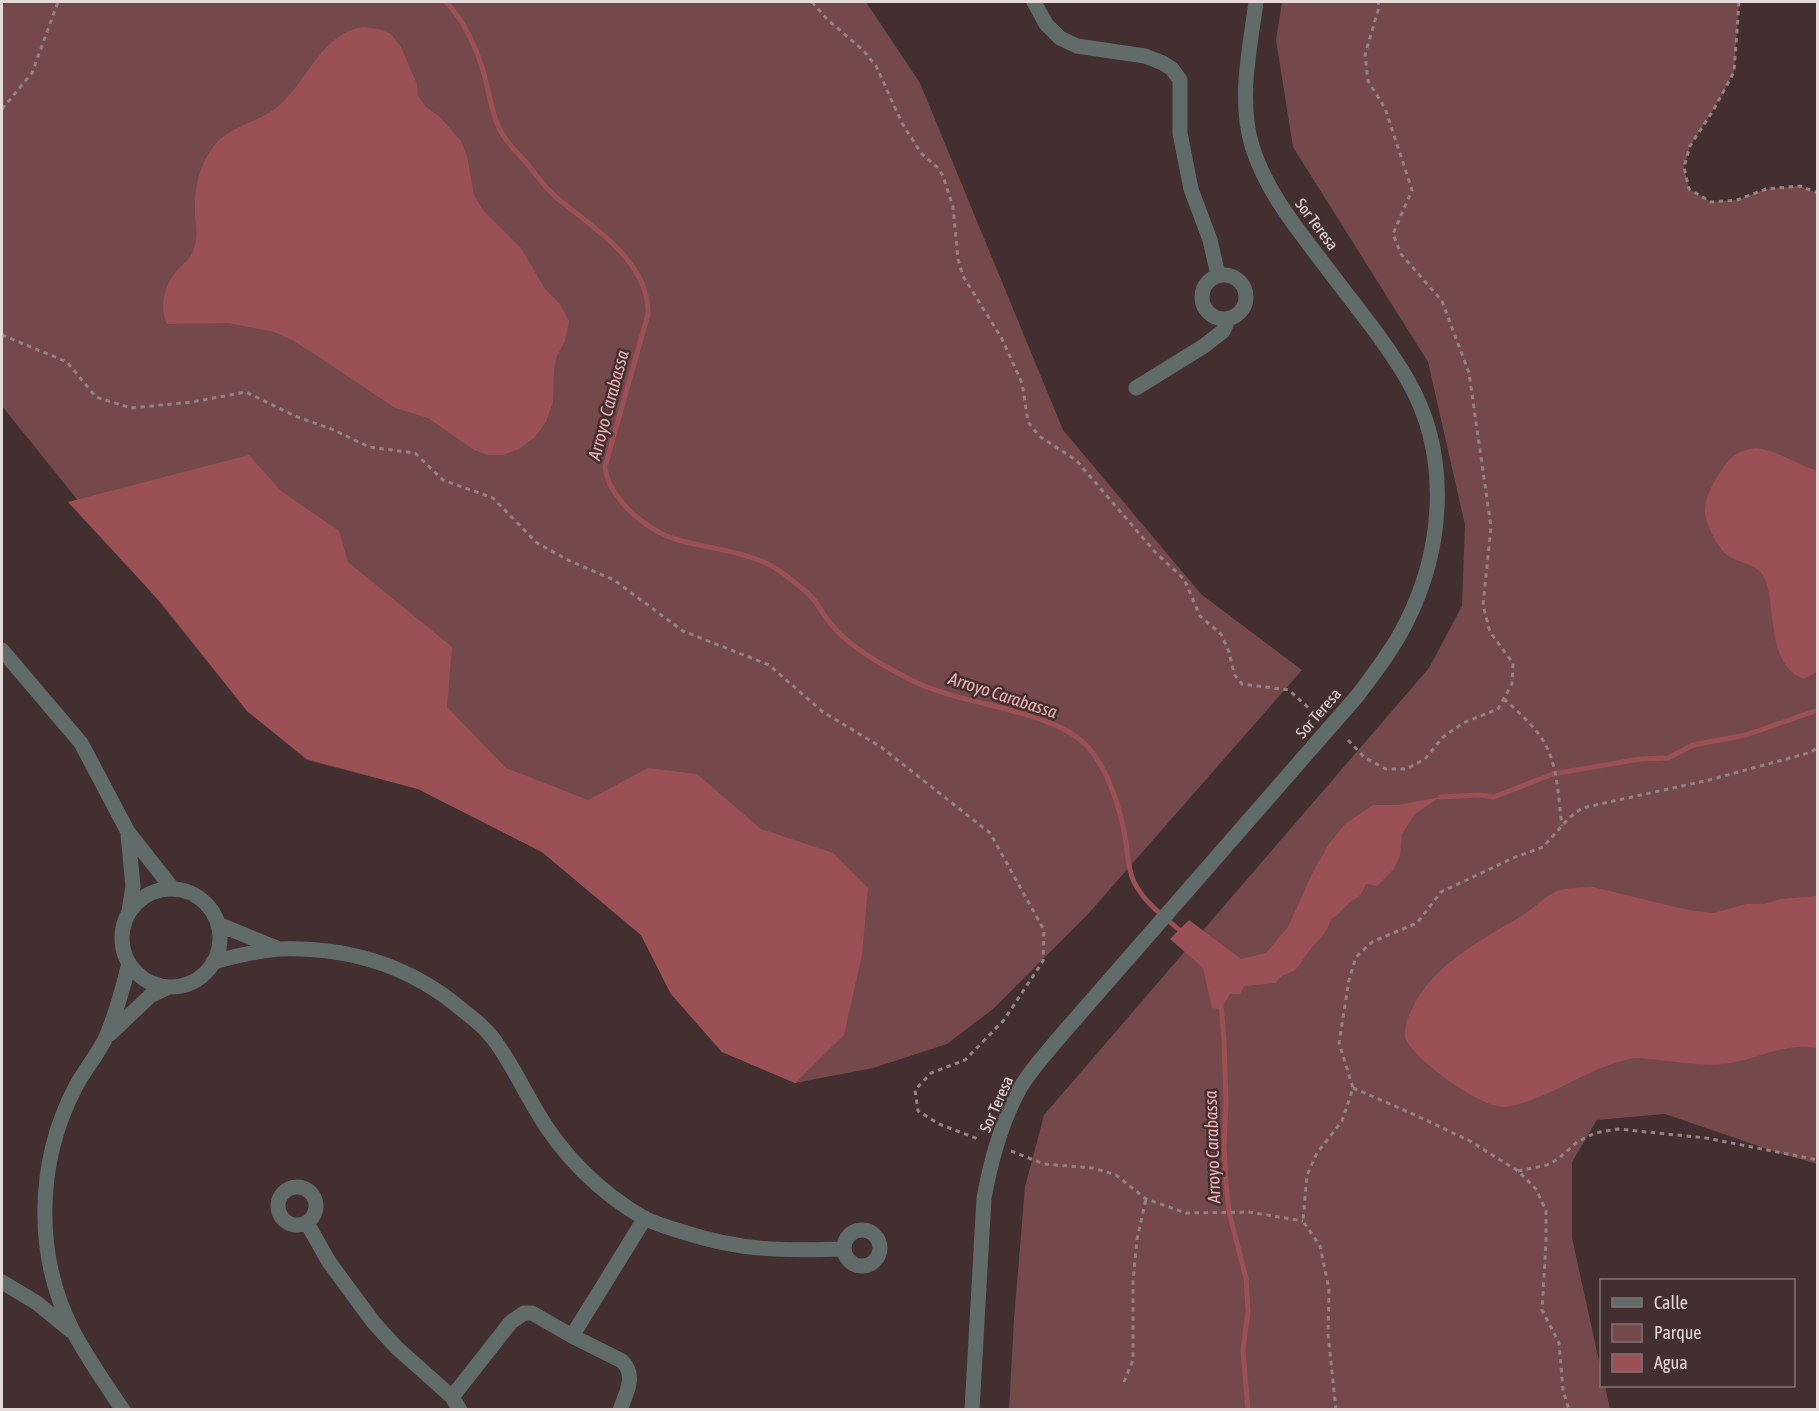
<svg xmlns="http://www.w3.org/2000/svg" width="1819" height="1411" font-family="'Asap Condensed',sans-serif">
<rect width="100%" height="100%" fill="#432f30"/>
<path fill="#75484b" d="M2 2H866L920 83 1063 430 1201 594 1302 670 1089 913 993 1009 947 1044 873 1068 795 1083 722 1052 671 994 641 935 542 852 418 789 307 760 247 711 2 406Z
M1282 2H1739L1734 72 1714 109 1690 146 1684 167 1689 189 1711 202 1737 200 1766 189 1800 186 1817 193V1164L1773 1151 1665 1114 1597 1120 1572 1162V1238L1601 1370 1602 1386H1605L1610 1409 1009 1410 1014 1319 1025 1187 1044 1115 1429 668 1462 606 1465 525 1428 362 1293 147 1276 40Z"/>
<path fill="#9b5056" d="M363 27 379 29 391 34 401 47 417 84 418 96 426 107 439 116 461 141 467 156 474 195 483 210 521 248 545 289 560 304 569 321 565 341 557 356 554 368 553 402 546 422 535 437 519 449 503 455H488L474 450 428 418 395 408 319 357 292 340 274 332 229 323 167 324C159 309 164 286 175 273 183 263 191 260 194 248 198 237 196 227 195 216 194 193 197 170 211 150 228 124 260 124 282 103 308 78 323 33 363 27Z
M1757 448C1778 451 1797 464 1817 471V672L1804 679C1767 665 1776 612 1766 582 1760 562 1740 565 1726 554 1717 546 1704 522 1705 509 1706 495 1715 479 1723 468 1731 455 1742 449 1757 448Z
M249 455 281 491 339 531 348 562 452 647 447 707 506 768 588 800 648 768 697 774 761 829 833 853 868 888 862 955 844 1035 795 1083 722 1052 671 994 641 935 542 852 418 789 307 759 247 711 164 606 68 502Z
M1440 797 1415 814 1402 834 1400 856 1394 869 1377 886 1366 884C1359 901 1357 895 1346 906 1340 911 1339 915 1331 919 1327 935 1316 941 1307 954 1303 959 1300 966 1295 970 1285 976 1283 972 1276 983L1244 986 1240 994H1230L1221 1009 1212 1008 1203 968 1170 939 1189 920 1241 959 1266 953 1288 927 1313 872 1329 844 1345 824 1373 805H1398Z
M1593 887 1688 910 1714 913 1746 904H1765L1780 899 1817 896V1048C1788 1042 1760 1058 1731 1063 1700 1068 1666 1059 1634 1058 1589 1066 1551 1099 1507 1107 1491 1109 1462 1090 1449 1081 1438 1073 1408 1050 1405 1037 1404 1028 1407 1019 1411 1011 1432 964 1482 940 1523 915 1534 908 1544 897 1557 891 1568 887 1581 888 1593 887Z"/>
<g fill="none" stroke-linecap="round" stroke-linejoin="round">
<path stroke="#9b5056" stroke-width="5" d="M446 2C464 20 477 49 484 74 490 95 492 120 505 138 510 146 517 152 523 159 534 171 543 186 556 197 592 228 649 260 648 314L605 467C607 484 616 496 628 509 642 523 658 534 678 540 713 550 754 551 784 574 794 582 807 591 815 601 823 613 829 624 839 633 860 653 886 667 911 680 961 706 1052 708 1088 747 1109 771 1121 811 1126 842 1128 856 1128 869 1134 882 1145 904 1166 918 1184 934
M1440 797 1480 795 1494 797 1553 774 1640 759 1668 758 1693 745 1746 735 1818 710
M1221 1004 1224 1040 1226 1102 1224 1146 1226 1183 1229 1212 1246 1278 1248 1311 1243 1350 1248 1410"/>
<path stroke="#938283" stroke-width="3" stroke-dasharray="4.5 4.5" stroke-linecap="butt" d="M812 2 827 19 864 51 876 66 902 123 912 139 921 153 938 168 943 176 953 207 958 259 963 276 1002 339 1022 383 1028 422 1039 436 1076 460 1156 553 1184 579 1200 616 1221 634 1229 652 1234 674 1242 684 1289 690 1315 714
M1739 2 1734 72 1714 109 1690 146 1684 167 1689 189 1711 202 1737 200 1766 189 1800 186 1818 193
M2 109 32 73 58 2
M2 335 67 362 96 397 131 408 192 402 246 392 295 416 334 430 369 447 415 453 443 480 493 498 537 543 568 560 614 580 683 631 769 665 823 712 881 747 990 833 1044 930 1043 961 1004 1020 965 1060 931 1073 915 1090 918 1111 939 1124 978 1139
M1504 699C1516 710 1530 722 1540 736 1558 760 1558 796 1562 826
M1348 740 1364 757 1386 769H1406L1425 759 1443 737 1463 723 1498 709 1512 684 1513 663 1490 632 1483 605 1491 527 1469 373 1442 301 1401 254 1393 234 1412 190 1385 108 1368 81 1365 55 1379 7 1378 2
M1353 1088 1413 1114 1470 1141 1518 1171 1536 1189 1546 1211V1243L1542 1310 1559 1343 1563 1390 1569 1410
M1011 1151 1044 1164 1093 1168 1116 1175 1146 1199 1186 1213 1249 1212 1303 1221
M1518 1171 1547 1165 1558 1159 1577 1142 1595 1133 1618 1129 1706 1138 1818 1160
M1124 1382 1133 1360V1282L1137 1239 1146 1199
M1336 1410 1328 1334 1329 1289 1320 1246 1303 1221 1307 1175 1317 1153 1342 1121 1353 1088 1339 1043 1349 980 1356 957 1372 942 1417 923 1441 892 1513 858 1543 847 1569 818 1582 808 1709 780 1808 753 1818 748"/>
<path stroke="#616b69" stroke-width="15" d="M1034 2 1046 24 1060 38 1077 46 1145 56 1163 63 1172 69 1180 80V133L1191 189 1210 240 1218 275
M1202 297a22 22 0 1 1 44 0a22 22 0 1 1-44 0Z
M1136 388 1204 346 1223 331 1229 318
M2 650 81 743 128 832 172 888
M128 835 133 886 129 911
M122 938a49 49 0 1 1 98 0a49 49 0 1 1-98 0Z
M218 924 279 949
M213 962C234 957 258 950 280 949 348 947 409 965 461 1009 474 1019 488 1030 497 1044 512 1065 523 1088 536 1110 561 1154 600 1193 644 1218 656 1224 670 1228 683 1232 741 1251 784 1251 844 1249
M110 1034 150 996 169 987
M278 1206a19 19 0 1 1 38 0a19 19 0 1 1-38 0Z
M307 1223 329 1262 374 1323 397 1348 452 1397 460 1410
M844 1248a18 18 0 1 1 36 0a18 18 0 1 1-36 0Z
M2 1282 37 1303 71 1331
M572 1336 645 1218
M452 1397 511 1322 524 1313H532L572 1336 622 1361C637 1376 626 1393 620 1410
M123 1410C106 1385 88 1359 74 1333 34 1257 36 1163 75 1088 84 1070 98 1055 106 1037 116 1014 123 988 129 963"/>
<path stroke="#616b69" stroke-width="15" d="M972 1410 984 1198C991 1160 1001 1122 1020 1088 1030 1071 1044 1056 1057 1040L1358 695C1375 672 1393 649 1406 623 1444 548 1451 454 1407 379 1385 341 1356 307 1330 272 1300 232 1267 194 1252 146 1238 99 1250 48 1256 2"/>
</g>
<g text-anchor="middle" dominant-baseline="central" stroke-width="5" stroke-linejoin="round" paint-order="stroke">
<g font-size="16" fill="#e6d9da" stroke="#432f30">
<text transform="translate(1317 224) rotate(53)">Sor Teresa</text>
<text transform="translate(1318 713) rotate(-49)">Sor Teresa</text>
<text transform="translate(996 1104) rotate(-66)">Sor Teresa</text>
</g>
<g font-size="18" font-style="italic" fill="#f3b1b4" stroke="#432f30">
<text transform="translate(608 405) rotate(-75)">Arroyo Carabassa</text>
<text transform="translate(1003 695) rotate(18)">Arroyo Carabassa</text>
<text transform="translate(1212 1147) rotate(-92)">Arroyo Carabassa</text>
</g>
</g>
<rect width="1819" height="1411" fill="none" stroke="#e6d9da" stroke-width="6"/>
<rect x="1600" y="1279" width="195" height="108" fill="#432f30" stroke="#847374" stroke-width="1.5"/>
<rect x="1612" y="1298" width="30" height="9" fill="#616b69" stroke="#847374" stroke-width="1.5"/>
<text x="1654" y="1309" font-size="18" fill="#e6d9da">Calle</text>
<rect x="1612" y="1324" width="30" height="18" fill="#75484b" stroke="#847374" stroke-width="1.5"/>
<text x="1654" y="1339" font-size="18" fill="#e6d9da">Parque</text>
<rect x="1612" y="1354" width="30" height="18" fill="#9b5056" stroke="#847374" stroke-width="1.5"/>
<text x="1654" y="1369" font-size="18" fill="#e6d9da">Agua</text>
</svg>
